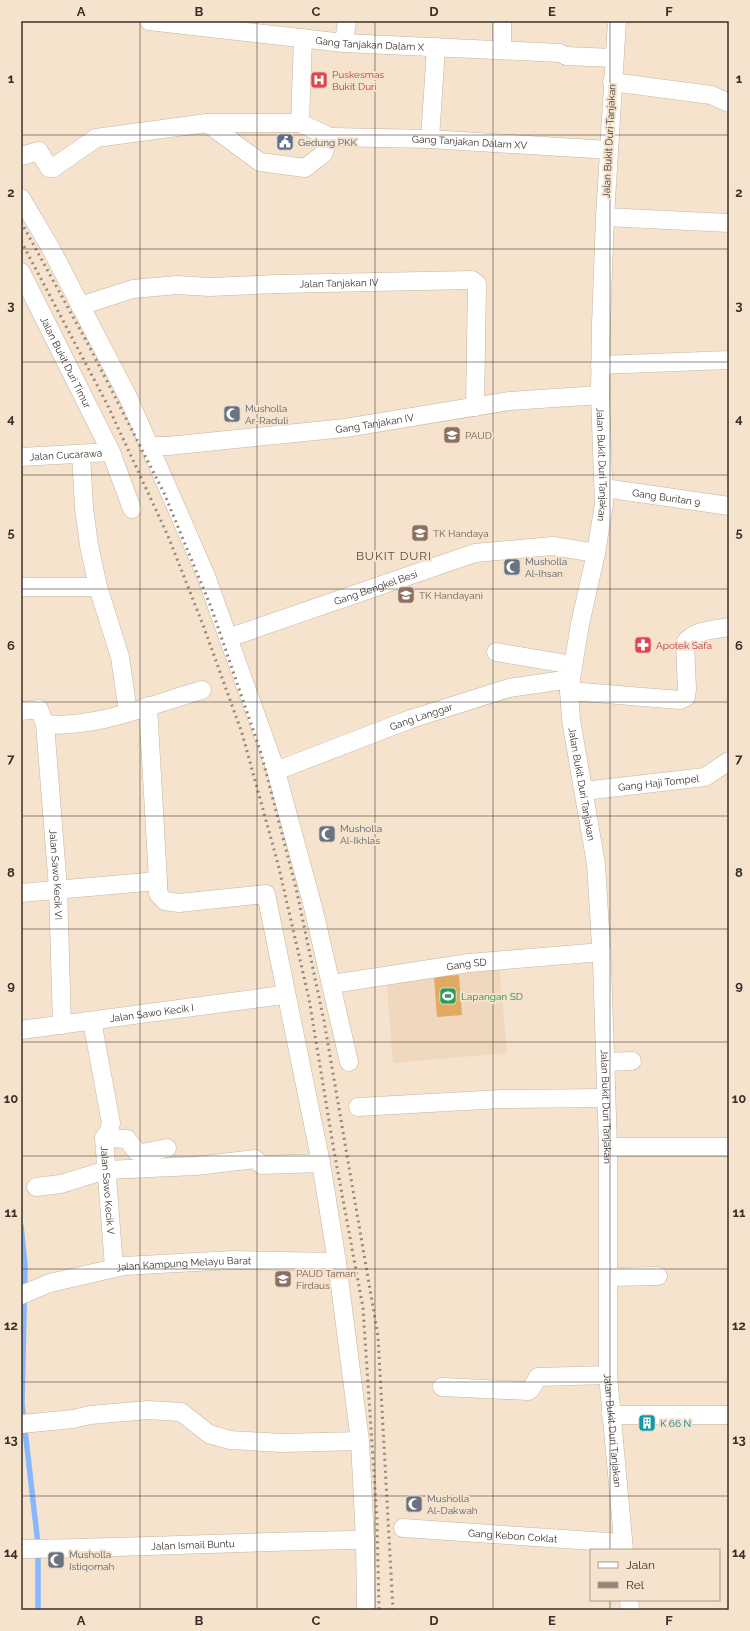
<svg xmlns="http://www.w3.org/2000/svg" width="750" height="1631" font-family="Raleway,sans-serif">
<rect width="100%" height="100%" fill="#f5e3ce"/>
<path fill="#efd8bd" d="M499 964 507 1053 393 1063 386 974Z"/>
<path fill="#e1aa62" d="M459 975 462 1015 437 1017 434 977Z"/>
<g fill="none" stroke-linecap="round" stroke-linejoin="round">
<path stroke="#87b7fe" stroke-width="5.5" d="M21 1226 25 1265 22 1404 38 1544V1610"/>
<defs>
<g id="minor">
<path id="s1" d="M149 21 344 43 560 53"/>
<path id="s2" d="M617 21 605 217 601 324 600 395 604 504 596 553 580 624 569 691 571 720 596 864 602 962 608 1147V1375L624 1550"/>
<path d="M344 43 347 21"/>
<path d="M502 50V21"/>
<path d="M566 56 614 58"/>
<path d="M612 82 711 95 729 103"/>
<path d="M207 123H300L330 137"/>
<path d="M300 123 303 38"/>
<path d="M430 139 436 47"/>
<path id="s3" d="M21 156 39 151 49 168H53L96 138 207 123 260 162 305 168 323 154 330 137 430 139 609 150"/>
<path d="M21 198 50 247 128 397 206 576 276 771 313 907 349 1062"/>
<path d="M605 217 729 223"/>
<path id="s4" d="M21 272 111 452 132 509"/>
<path id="s5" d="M80 306 133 289 177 285 210 287 276 284 472 280 477 284 475 407"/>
<path d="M600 365 729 360"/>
<path id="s6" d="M148 446H168L345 428 510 401 600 395"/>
<path d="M81 454 84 508 89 545 98 587 120 657 128 712"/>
<path id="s7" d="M21 457 111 452"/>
<path id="s8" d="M604 488 729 506"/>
<path d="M21 587H98"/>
<path id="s9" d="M228 638 475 553 553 546 596 553"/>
<path d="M496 652 573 665"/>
<path d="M569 691 680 700 686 697 687 689 685 643C693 630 715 630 729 627"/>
<path d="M148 706 158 881"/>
<path d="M21 711 39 709 45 724C95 729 153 704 202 690"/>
<path id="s10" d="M45 724 58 888 62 1025"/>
<path id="s11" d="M276 771 411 719 509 688 570 679"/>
<path id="s12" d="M584 791 705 777 729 761"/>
<path d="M21 893 158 881V894L165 901 179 903 266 894 321 1163 337 1262 360 1441 365 1540 366 1610"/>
<path id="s13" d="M332 984 469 963 602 952"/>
<path id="s14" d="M92 1021 111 1123 109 1131 104 1138 114 1267"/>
<path id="s15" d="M21 1030 283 995"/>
<path d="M606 1062 632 1061"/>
<path d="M358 1107 502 1099 606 1098"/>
<path d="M104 1138 127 1139 136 1151 142 1153 167 1148"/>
<path d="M608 1147H729"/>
<path d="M36 1187 61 1184 106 1170 196 1166 255 1159 262 1165 321 1163"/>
<path d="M608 1277 658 1276"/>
<path id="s16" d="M21 1295 50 1283 124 1266 232 1260 337 1262"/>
<path d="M442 1387 528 1391 531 1389 538 1377 608 1375"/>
<path d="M611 1415H729"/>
<path d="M21 1424 73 1419 90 1415 148 1410 181 1412 209 1434 230 1440 282 1443 360 1441"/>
<path id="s17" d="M403 1528 623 1543"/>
<path id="s18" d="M21 1549C136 1548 250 1541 365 1540"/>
<path d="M629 1600 630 1610"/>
</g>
</defs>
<use href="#minor" stroke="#c5b4a0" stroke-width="19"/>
<use href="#minor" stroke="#fff" stroke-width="18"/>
<path stroke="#95887a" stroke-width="3" stroke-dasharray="2 4" stroke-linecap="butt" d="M21 222 88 344 164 493 211 607 261 753 296 888 324 1021 378 1336 393 1610
M21 241 107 404 168 536 203 625 242 733 278 864 309 999 334 1151 363 1308 377 1519 379 1610"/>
</g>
<path fill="none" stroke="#383129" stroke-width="1" stroke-opacity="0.55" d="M140 21V1610M257 21V1610M375 21V1610M493 21V1610M610 21V1550M21 135H729M21 249H729M21 362H729M21 475H729M21 589H729M21 702H729M21 816H729M21 929H729M21 1042H729M21 1156H729M21 1269H729M21 1382H729M21 1496H729M610 1600V1610"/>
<defs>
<symbol id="hospital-square" viewBox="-11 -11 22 22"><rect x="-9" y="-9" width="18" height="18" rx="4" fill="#e0444e" stroke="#f5e3ce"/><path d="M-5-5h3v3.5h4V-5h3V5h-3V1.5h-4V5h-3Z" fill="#fff"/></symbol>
<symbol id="civic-square" viewBox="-11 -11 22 22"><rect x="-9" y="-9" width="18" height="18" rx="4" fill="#5c6f8a" stroke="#f5e3ce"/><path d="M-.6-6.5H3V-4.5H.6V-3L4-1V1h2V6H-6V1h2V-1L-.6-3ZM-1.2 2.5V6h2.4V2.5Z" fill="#fff"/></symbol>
<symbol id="mosque-square" viewBox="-11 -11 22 22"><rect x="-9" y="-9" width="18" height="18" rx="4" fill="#6b7280" stroke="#f5e3ce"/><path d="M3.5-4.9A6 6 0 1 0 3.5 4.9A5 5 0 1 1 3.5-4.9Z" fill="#fff"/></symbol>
<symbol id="school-square" viewBox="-11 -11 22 22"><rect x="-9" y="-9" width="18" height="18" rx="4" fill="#8d6e63" stroke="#f5e3ce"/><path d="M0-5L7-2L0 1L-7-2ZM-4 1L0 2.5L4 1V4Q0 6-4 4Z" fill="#fff"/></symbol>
<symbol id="pharmacy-square" viewBox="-11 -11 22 22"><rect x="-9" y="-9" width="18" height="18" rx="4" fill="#e0444e" stroke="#f5e3ce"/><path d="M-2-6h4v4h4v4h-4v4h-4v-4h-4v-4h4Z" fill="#fff"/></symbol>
<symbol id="stadium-square" viewBox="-11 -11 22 22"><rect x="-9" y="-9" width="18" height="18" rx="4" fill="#2e9e5b" stroke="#f5e3ce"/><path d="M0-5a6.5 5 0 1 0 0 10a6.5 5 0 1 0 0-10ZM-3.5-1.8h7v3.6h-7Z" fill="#fff"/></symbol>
<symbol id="building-square" viewBox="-11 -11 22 22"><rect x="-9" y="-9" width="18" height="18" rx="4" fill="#0f9aa8" stroke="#f5e3ce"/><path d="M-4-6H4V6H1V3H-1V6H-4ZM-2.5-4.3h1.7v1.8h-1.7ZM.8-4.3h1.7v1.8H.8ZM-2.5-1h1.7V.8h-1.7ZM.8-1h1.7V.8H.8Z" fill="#fff"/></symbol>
</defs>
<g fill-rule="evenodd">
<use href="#hospital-square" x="309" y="70" width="20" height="20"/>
<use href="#civic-square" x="275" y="132" width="20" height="20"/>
<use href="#mosque-square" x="222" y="404" width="20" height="20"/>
<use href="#school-square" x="442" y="425" width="20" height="20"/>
<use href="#school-square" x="410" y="523" width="20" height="20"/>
<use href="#mosque-square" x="502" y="557" width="20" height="20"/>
<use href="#school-square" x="396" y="585" width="20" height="20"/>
<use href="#pharmacy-square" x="633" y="635" width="20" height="20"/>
<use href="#mosque-square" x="317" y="824" width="20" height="20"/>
<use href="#stadium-square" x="438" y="986" width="20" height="20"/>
<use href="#school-square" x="273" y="1269" width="20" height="20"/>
<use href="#building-square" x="637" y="1413" width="20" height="20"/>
<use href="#mosque-square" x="404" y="1494" width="20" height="20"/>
<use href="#mosque-square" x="46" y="1550" width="20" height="20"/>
</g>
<g text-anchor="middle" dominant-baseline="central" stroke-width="4" stroke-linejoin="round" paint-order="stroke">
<g font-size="10" fill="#383129" stroke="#f5e3ce">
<text stroke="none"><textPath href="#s1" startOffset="222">Gang Tanjakan Dalam X</textPath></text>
<text transform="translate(609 141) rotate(-87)">Jalan Bukit Duri Tanjakan</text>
<text stroke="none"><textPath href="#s3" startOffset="499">Gang Tanjakan Dalam XV</textPath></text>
<text stroke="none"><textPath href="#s5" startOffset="262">Jalan Tanjakan IV</textPath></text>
<text stroke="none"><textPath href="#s4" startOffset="101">Jalan Bukit Duri Timur</textPath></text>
<text stroke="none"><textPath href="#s6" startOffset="228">Gang Tanjakan IV</textPath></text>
<text stroke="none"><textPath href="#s7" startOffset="45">Jalan Cucarawa</textPath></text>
<text stroke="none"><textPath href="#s2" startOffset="444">Jalan Bukit Duri Tanjakan</textPath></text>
<text stroke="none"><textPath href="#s8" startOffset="63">Gang Buritan 9</textPath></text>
<text stroke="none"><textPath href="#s9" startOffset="156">Gang Bengkel Besi</textPath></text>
<text stroke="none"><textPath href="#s11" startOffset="155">Gang Langgar</textPath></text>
<text stroke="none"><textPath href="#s12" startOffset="75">Gang Haji Tompel</textPath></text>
<text stroke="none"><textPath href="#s2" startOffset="768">Jalan Bukit Duri Tanjakan</textPath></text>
<text stroke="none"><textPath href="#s10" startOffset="151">Jalan Sawo Kecik VI</textPath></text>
<text stroke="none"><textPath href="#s13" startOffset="136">Gang SD</textPath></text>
<text stroke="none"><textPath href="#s15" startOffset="132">Jalan Sawo Kecik I</textPath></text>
<text stroke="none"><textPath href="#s2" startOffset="1092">Jalan Bukit Duri Tanjakan</textPath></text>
<text stroke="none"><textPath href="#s14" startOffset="173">Jalan Sawo Kecik V</textPath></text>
<text stroke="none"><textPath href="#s16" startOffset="167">Jalan Kampung Melayu Barat</textPath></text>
<text stroke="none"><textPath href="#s2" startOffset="1416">Jalan Bukit Duri Tanjakan</textPath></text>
<text stroke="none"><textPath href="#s17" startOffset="110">Gang Kebon Coklat</textPath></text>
<text stroke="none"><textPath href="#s18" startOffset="172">Jalan Ismail Buntu</textPath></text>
</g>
<g font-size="10" fill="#be3a42" stroke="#f5e3ce" text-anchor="start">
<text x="332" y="74">Puskesmas<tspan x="332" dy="12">Bukit Duri</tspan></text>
<text x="656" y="645">Apotek Safa</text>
</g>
<g font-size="10" fill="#4e5e75" stroke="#f5e3ce" text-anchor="start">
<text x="298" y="142">Gedung PKK</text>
</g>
<g font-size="10" fill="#5b616d" stroke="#f5e3ce" text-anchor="start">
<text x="245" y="408">Musholla<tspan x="245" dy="12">Ar-Raduli</tspan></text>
<text x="525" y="561">Musholla<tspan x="525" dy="12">Al-Ihsan</tspan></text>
<text x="340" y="828">Musholla<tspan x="340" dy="12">Al-Ikhlas</tspan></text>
<text x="427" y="1498">Musholla<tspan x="427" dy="12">Al-Dakwah</tspan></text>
<text x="69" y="1554">Musholla<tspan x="69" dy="12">Istiqomah</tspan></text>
</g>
<g font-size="10" fill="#785e54" stroke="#f5e3ce" text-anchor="start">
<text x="465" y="435">PAUD</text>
<text x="433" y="533">TK Handaya</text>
<text x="419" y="595">TK Handayani</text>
<text x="296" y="1273">PAUD Taman<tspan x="296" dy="12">Firdaus</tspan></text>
</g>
<g font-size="10" fill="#27864d" stroke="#f5e3ce" text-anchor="start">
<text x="461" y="996">Lapangan SD</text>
</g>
<g font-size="10" fill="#0d838f" stroke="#f5e3ce" text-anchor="start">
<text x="660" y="1423">K 66 N</text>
</g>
<g font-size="12" letter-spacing="1" fill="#5a4c3a" stroke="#f5e3ce">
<text x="394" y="556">BUKIT DURI</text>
</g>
</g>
<rect width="750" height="1631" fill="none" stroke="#f5e3ce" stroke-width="44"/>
<rect x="590" y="1549" width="130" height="52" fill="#f5e3ce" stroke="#a99c8c"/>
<rect x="598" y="1562" width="20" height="6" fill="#ffffff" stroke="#a99c8c"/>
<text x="626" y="1569" font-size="12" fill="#383129">Jalan</text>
<rect x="598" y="1582" width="20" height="6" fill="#95887a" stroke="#a99c8c"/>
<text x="626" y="1589" font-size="12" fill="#383129">Rel</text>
<rect x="22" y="22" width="706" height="1587" fill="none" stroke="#383129" stroke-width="1.5"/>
<g font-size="13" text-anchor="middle" font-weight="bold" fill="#383129">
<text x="81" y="16">A</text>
<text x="199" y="16">B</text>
<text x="316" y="16">C</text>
<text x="434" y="16">D</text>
<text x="552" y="16">E</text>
<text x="669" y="16">F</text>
<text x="11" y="83">1</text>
<text x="739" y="83">1</text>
<text x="11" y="197">2</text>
<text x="739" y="197">2</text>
<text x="11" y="310">3</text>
<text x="739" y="310">3</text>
<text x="11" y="423">4</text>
<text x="739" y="423">4</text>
<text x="11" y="537">5</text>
<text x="739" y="537">5</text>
<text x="11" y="650">6</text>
<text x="739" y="650">6</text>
<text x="11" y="763">7</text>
<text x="739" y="763">7</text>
<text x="11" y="877">8</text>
<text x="739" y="877">8</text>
<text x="11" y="990">9</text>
<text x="739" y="990">9</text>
<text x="11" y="1103">10</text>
<text x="739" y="1103">10</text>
<text x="11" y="1217">11</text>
<text x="739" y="1217">11</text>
<text x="11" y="1330">12</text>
<text x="739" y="1330">12</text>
<text x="11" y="1444">13</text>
<text x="739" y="1444">13</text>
<text x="11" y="1557">14</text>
<text x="739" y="1557">14</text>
<text x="81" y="1625">A</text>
<text x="199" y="1625">B</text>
<text x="316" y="1625">C</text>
<text x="434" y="1625">D</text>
<text x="552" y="1625">E</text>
<text x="669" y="1625">F</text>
</g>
</svg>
